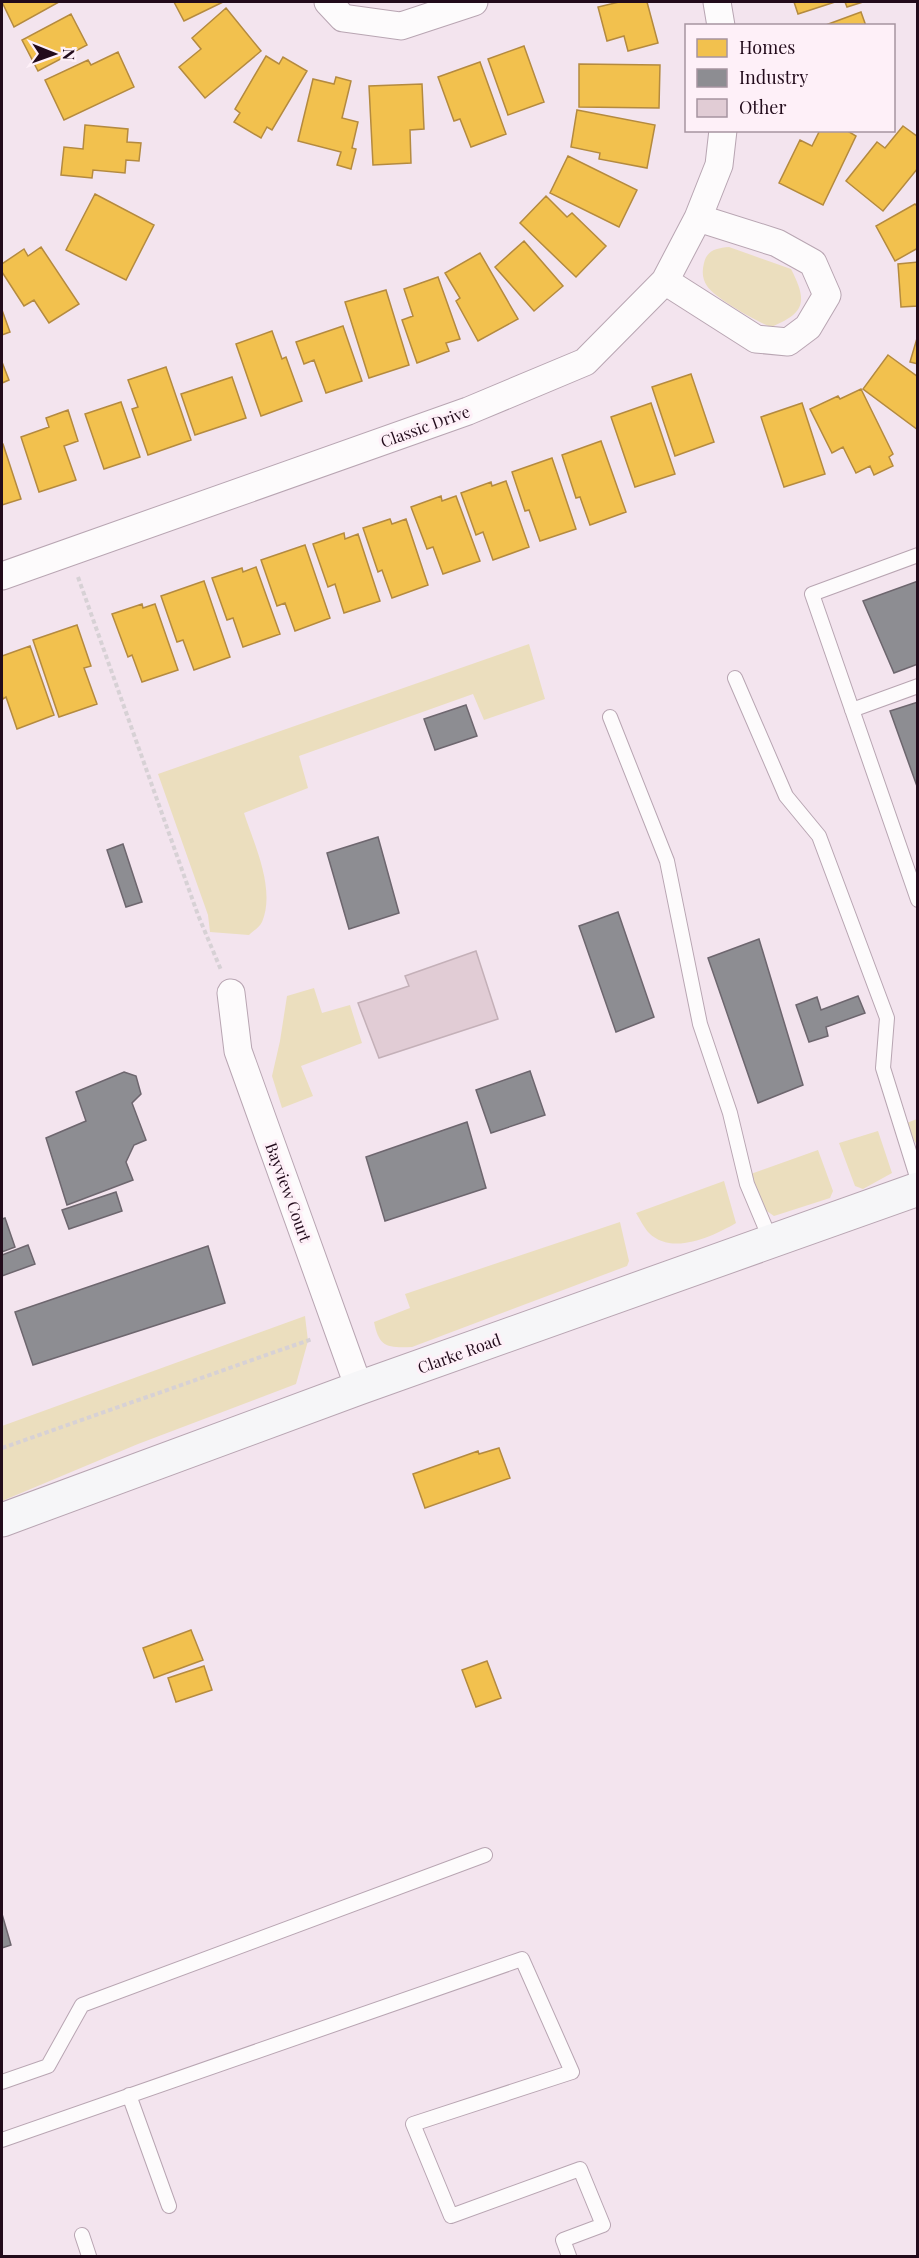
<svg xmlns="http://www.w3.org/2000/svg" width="919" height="2258" font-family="'Playfair Display',serif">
<rect width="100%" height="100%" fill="#f3e4ee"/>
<path fill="#ebdebe" d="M729 247 791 269C808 302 805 313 771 327 756 321 716 299 707 286 702 278 702 271 704 263 707 250 717 248 729 247Z
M529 644 545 699 484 720 473 694 299 756 308 788 244 813C254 844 276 889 262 922 260 927 253 931 249 935L210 932 208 915 158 774Z
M314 988 322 1013 350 1005 362 1043 301 1066 313 1096 282 1108 272 1076 280 1041 287 996Z
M917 1119V1145L904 1124Z
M878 1131 892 1173 863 1189 855 1186 839 1143Z
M818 1150 833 1191 830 1198 774 1216 761 1207 748 1175Z
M724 1181 736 1223C714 1236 672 1256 649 1233 644 1228 640 1219 636 1213Z
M620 1222 629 1261 627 1266 412 1347C387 1348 379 1347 374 1322L410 1308 405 1294Z
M305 1316 308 1341 296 1384 138 1444 2 1501V1426Z"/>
<path fill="#f2c14e" stroke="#b48a3f" stroke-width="1.5" d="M2 2H59L14 27Z
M174 2H223L184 21Z
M619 2H647L658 43 628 51 624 36 607 41 598 7Z
M794 2H835L798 14Z
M845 2H863L847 7Z
M226 8 261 51 205 98 179 67 201 49 192 38Z
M861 12 866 26H823Z
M71 14 87 45 38 71 22 40Z
M524 46 544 102 508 115 488 59Z
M118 52 134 87 64 120 45 80 88 60 91 65Z
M266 56 279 64 283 57 307 71 272 130 267 127 261 138 234 122 240 113 235 109Z
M480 62 506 134 471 147 460 119 454 121 438 77Z
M579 64 660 65 659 108 579 107Z
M336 77 351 81 342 118 358 122 352 148 356 149 351 169 337 165 341 152 298 141 313 79 334 84Z
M422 84 424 129 410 130 411 163 373 165 369 86Z
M577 110 655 125 647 168 599 159 600 153 571 147Z
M85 125 128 129 127 142 141 143 139 161 126 160 125 173 93 170 92 178 61 175 64 147 83 149Z
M903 126 918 137V168L883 211 846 181 877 142 885 148Z
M820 130H846L856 136 823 205 779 183 800 140 812 146Z
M568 156 637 190 619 227 550 193Z
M95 194 154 225 126 280 66 250Z
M546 196 567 217 572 213 606 246 576 277 520 223Z
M915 204 918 207V248L895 261 876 226Z
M524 241 563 286 534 311 495 267Z
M41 247 79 304 49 323 34 300 24 306 2 272V264L24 249 28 256Z
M480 253 518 319 478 341 456 301 460 298 445 273Z
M918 262V306L901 307 898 264Z
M438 277 460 339 446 343 449 351 417 363 402 320 413 316 404 289Z
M386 290 409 365 369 378 345 302Z
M2 310 10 332 2 335Z
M343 326 362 381 326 393 314 360 304 364 296 342Z
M272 331 282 359 286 357 302 401 261 416 236 344Z
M918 335V364L910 362Z
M888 355 918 377V430L863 389Z
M2 362 9 380 2 383Z
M166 367 191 440 148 455 132 409 138 407 128 380Z
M691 374 714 442 675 456 652 387Z
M232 377 246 418 195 435 181 394Z
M861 389 893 454 889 457 893 466 874 475 870 466 856 473 843 447 832 453 810 409 838 396 840 399Z
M121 402 140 457 104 469 85 414Z
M651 403 675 474 635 487 611 417Z
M802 403 825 474 784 487 761 417Z
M68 410 78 441 64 446 76 480 39 492 21 437 49 427 46 418Z
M601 441 626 512 590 525 580 497 576 498 562 455Z
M3 444 21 499 2 505V444Z
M552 458 576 529 540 541 529 510 525 511 512 472Z
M506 481 529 547 493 560 483 532 476 535 461 493 491 482 492 486Z
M441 496 442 501 456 496 480 561 443 574 433 547 427 549 411 507Z
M390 519 392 524 406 519 428 585 392 598 382 570 378 572 363 528Z
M344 533 345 539 358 534 380 601 344 613 335 584 328 587 313 544Z
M305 545 330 618 295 631 285 603 277 606 261 560Z
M256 567 280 634 243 647 233 618 227 620 212 578 242 568 243 572Z
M204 581 230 657 194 670 183 640 177 642 161 596Z
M142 604 143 608 155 604 178 670 142 682 132 655 128 657 112 614Z
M77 625 91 666 84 668 97 704 59 717 33 640Z
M30 646 54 715 17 729 6 697 3 699 2 695V656Z
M499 1448 510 1478 425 1508 413 1474 478 1451 479 1454Z
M191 1630 203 1660 154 1678 143 1648Z
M487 1661 501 1698 476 1707 462 1670Z
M204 1666 212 1690 176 1702 168 1678Z"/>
<path fill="#8d8d92" stroke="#6d666e" stroke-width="1.5" d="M918 581V664L894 673 863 601Z
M918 702V789L890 711Z
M466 705 477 736 435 750 424 719Z
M378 837 399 913 349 929 327 853Z
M123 844 142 902 126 907 107 850Z
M618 912 654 1017 616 1032 579 926Z
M759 939 803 1085 758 1103 708 958Z
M858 996 865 1013 826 1027 828 1036 809 1042 796 1005 817 997 821 1010Z
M530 1071 545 1115 491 1133 476 1090Z
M124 1072 136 1076 141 1094 132 1103 146 1140 134 1145 126 1162 133 1180 67 1205 46 1138 86 1121 76 1092Z
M467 1122 486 1188 385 1221 366 1157Z
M116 1192 122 1211 69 1229 62 1210Z
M5 1218 15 1247 2 1252V1219Z
M28 1245 35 1264 2 1276V1255Z
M208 1246 225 1303 33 1365 15 1312Z
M2 1914 11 1945 2 1948Z"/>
<path fill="#e1ccd5" stroke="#c4b0b8" stroke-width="1.5" d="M476 951 498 1019 379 1058 358 1003 409 986 405 976Z"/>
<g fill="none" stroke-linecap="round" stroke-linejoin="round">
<defs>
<path id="lane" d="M918 555 812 594 918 900
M735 678 786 796 819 836 887 1018 883 1068 918 1180
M852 710 918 686
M610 717 667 861 700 1024 730 1113 747 1184 771 1241
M2 2082 48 2066 82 2005 485 1855
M129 2095 169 2206
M2 2140 522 1959 572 2072 413 2124 451 2216 580 2169 603 2225 563 2240 569 2256
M82 2235 89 2256"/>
<path id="street" d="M328 2 343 18 401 26 474 2
M717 2 721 26
M665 281 756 339 788 342 808 327 827 295 813 263 777 243 698 218
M2 576 468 411 585 362 665 281 698 218 719 165 723 130
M231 993 238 1051 359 1388"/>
<path id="secondary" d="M2 1520 359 1388 918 1189"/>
</defs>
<use href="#lane" stroke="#b8a5b2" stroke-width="16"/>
<use href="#street" stroke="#b8a5b2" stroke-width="29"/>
<use href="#secondary" stroke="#b8a5b2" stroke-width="35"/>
<path stroke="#d7d1d5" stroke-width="4" stroke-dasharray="4.5 3" stroke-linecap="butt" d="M78 577 198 915 221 970
M2 1448 312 1339"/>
<use href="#lane" stroke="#fdfbfc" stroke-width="14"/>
<use href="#street" stroke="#fdfbfc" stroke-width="27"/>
<use href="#secondary" stroke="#f6f6f8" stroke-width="33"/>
</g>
<g text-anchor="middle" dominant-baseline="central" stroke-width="6" stroke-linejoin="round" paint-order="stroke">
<g font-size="16" fill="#220b1b" stroke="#fef0f8">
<text transform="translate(425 426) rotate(-20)">Classic Drive</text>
<text transform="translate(289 1192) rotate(70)">Bayview Court</text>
<text transform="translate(459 1353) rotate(-20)">Clarke Road</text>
</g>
</g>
<rect width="919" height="2258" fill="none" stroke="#220b1b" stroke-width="6"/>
<rect x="685" y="24" width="210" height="108" fill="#fef0f8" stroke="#a694a0" stroke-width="1.5"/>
<rect x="697" y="39" width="30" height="18" fill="#f2c14e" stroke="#a694a0" stroke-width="1.5"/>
<text x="739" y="54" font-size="18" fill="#220b1b">Homes</text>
<rect x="697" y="69" width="30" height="18" fill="#8d8d92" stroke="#a694a0" stroke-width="1.5"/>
<text x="739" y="84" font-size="18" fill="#220b1b">Industry</text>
<rect x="697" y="99" width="30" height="18" fill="#e1ccd5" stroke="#a694a0" stroke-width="1.5"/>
<text x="739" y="114" font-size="18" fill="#220b1b">Other</text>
<g transform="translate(54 54) rotate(91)" stroke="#fef0f8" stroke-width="4.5" paint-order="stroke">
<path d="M0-4.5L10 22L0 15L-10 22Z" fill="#220b1b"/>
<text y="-9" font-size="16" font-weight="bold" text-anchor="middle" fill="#220b1b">N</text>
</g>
</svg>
